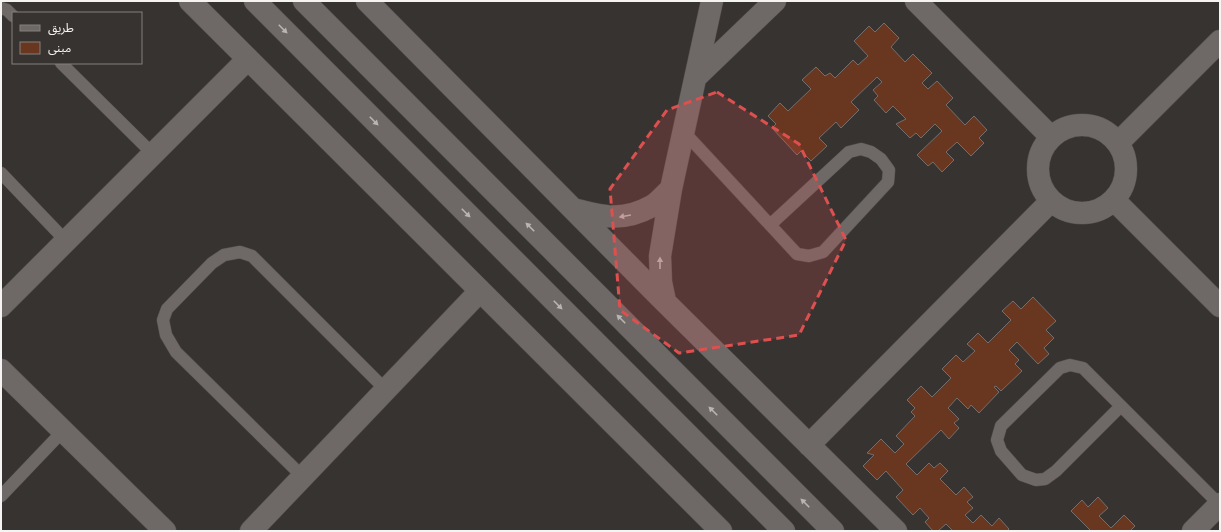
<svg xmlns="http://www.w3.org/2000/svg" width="1221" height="532" font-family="Cabin,'Noto Sans Arabic',sans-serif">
<rect width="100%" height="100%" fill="#373331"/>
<path fill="#693620" stroke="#746f6d" d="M884 23 899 38 891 47 905 62 913 54 932 73 922 83 928 89 937 81 953 98 946 105 965 125 974 116 987 130 979 138 984 143 971 156 957 142 946 152 954 160 942 172 933 162 928 166 917 155 942 131 935 124 921 138 916 133 910 138 896 124 906 119 893 106 886 113 874 100 878 96 873 90 882 82 877 77 851 102 859 110 841 128 836 122 819 138 827 146 811 161 801 151 797 155 772 128 776 124 768 116 780 103 788 111 811 89 802 80 816 67 825 76 830 73 835 78 853 60 858 65 868 56 854 41 869 26 875 32Z
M1033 297 1056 321 1046 330 1054 338 1044 348 1049 354 1038 364 1017 342 1009 350 1019 360 1015 364 1022 371 1001 391 996 386 994 387 999 392 979 413 971 405 968 409 957 398 948 408 959 419 954 423 959 428 949 439 941 430 906 464 917 475 929 463 934 468 940 463 948 471 940 479 956 495 964 487 973 497 967 502 973 508 965 515 973 523 981 515 992 526 999 518 1009 529 1007 531H953L946 524 938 531H933L925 522 929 518 920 508 913 515 896 497 903 490 886 471 877 480 863 466 874 455 867 453 881 439 895 453 904 444 896 436 915 416 911 412 915 408 907 400 921 386 932 397 951 378 942 369 956 355 963 362 975 351 967 344 978 333 988 343 1011 320 1002 311 1013 301 1021 309Z
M1098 497 1108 508 1099 516 1111 528 1124 515 1135 526 1130 531H1091L1071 511 1082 500 1088 507Z"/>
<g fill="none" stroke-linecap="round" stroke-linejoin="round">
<defs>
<path id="service" d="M1 8 7 10 13 16
M61 63 153 154
M684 132 797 254 809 256 823 252 888 182 889 170 881 159 871 152 861 149 849 152 770 225
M1 173 66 241
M1121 406 1056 471 1045 479 1036 480 1022 475 1001 451 997 440 1001 426 1060 368 1070 365 1083 368 1219 504
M303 477 176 352 166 335 163 320 167 309 212 263 224 255 240 252 252 256 386 390
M1 496 63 431"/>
<path id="minor" d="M190 1 721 531
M367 1 659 296 896 531
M916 1 1051 137
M696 77 775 1
M1038 169a44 44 0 1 1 88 0a44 44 0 1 1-88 0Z
M1118 143 1220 41
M671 189 712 1
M1114 200 1220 306
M573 209C604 217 623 222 652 206 659 202 665 194 671 189L660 256 661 282 665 301
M1 306 248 59
M1 370 165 531
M809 445 1051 201
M251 531 480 291
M1193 531 1220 504"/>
<path id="tertiary" d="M255 1 784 531
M304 1 833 531"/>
</defs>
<use href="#service" stroke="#534f4d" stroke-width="13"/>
<use href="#minor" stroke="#534f4d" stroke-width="23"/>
<use href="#tertiary" stroke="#534f4d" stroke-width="23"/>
<use href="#service" stroke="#6e6967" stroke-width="12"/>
<use href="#minor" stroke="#6e6967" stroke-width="22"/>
<use href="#tertiary" stroke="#6e6967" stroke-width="22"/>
</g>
<defs><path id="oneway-solid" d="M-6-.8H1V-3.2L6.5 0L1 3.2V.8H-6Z"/></defs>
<g fill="#b9b5b3">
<use href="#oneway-solid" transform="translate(283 29) rotate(45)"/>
<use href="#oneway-solid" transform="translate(374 121) rotate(45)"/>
<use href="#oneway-solid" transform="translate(466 213) rotate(45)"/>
<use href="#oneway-solid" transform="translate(625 216) rotate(170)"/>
<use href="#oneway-solid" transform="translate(530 227) rotate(-135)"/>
<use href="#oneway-solid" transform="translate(660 263) rotate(-90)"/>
<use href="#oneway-solid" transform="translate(558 305) rotate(45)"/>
<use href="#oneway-solid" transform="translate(621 319) rotate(-135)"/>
<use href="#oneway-solid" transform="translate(713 411) rotate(-135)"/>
<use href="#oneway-solid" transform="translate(805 503) rotate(-135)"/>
</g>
<path fill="#dc5150" fill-opacity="0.2" stroke="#dc5150" stroke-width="3" stroke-dasharray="8 5" stroke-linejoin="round" d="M717 92 799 144 846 240 799 335 679 353 620 310 610 189 667 110Z"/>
<rect width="1221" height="532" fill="none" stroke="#f6f4f2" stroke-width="4"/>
<rect x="12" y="12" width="130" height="52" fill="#373331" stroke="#83807e"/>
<rect x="20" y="25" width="20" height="6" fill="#6e6967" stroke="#83807e"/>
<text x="48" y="32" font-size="12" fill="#f6f4f2">طريق</text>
<rect x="20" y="42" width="20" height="12" fill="#693620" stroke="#83807e"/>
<text x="48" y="52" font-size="12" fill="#f6f4f2">مبنى</text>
</svg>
